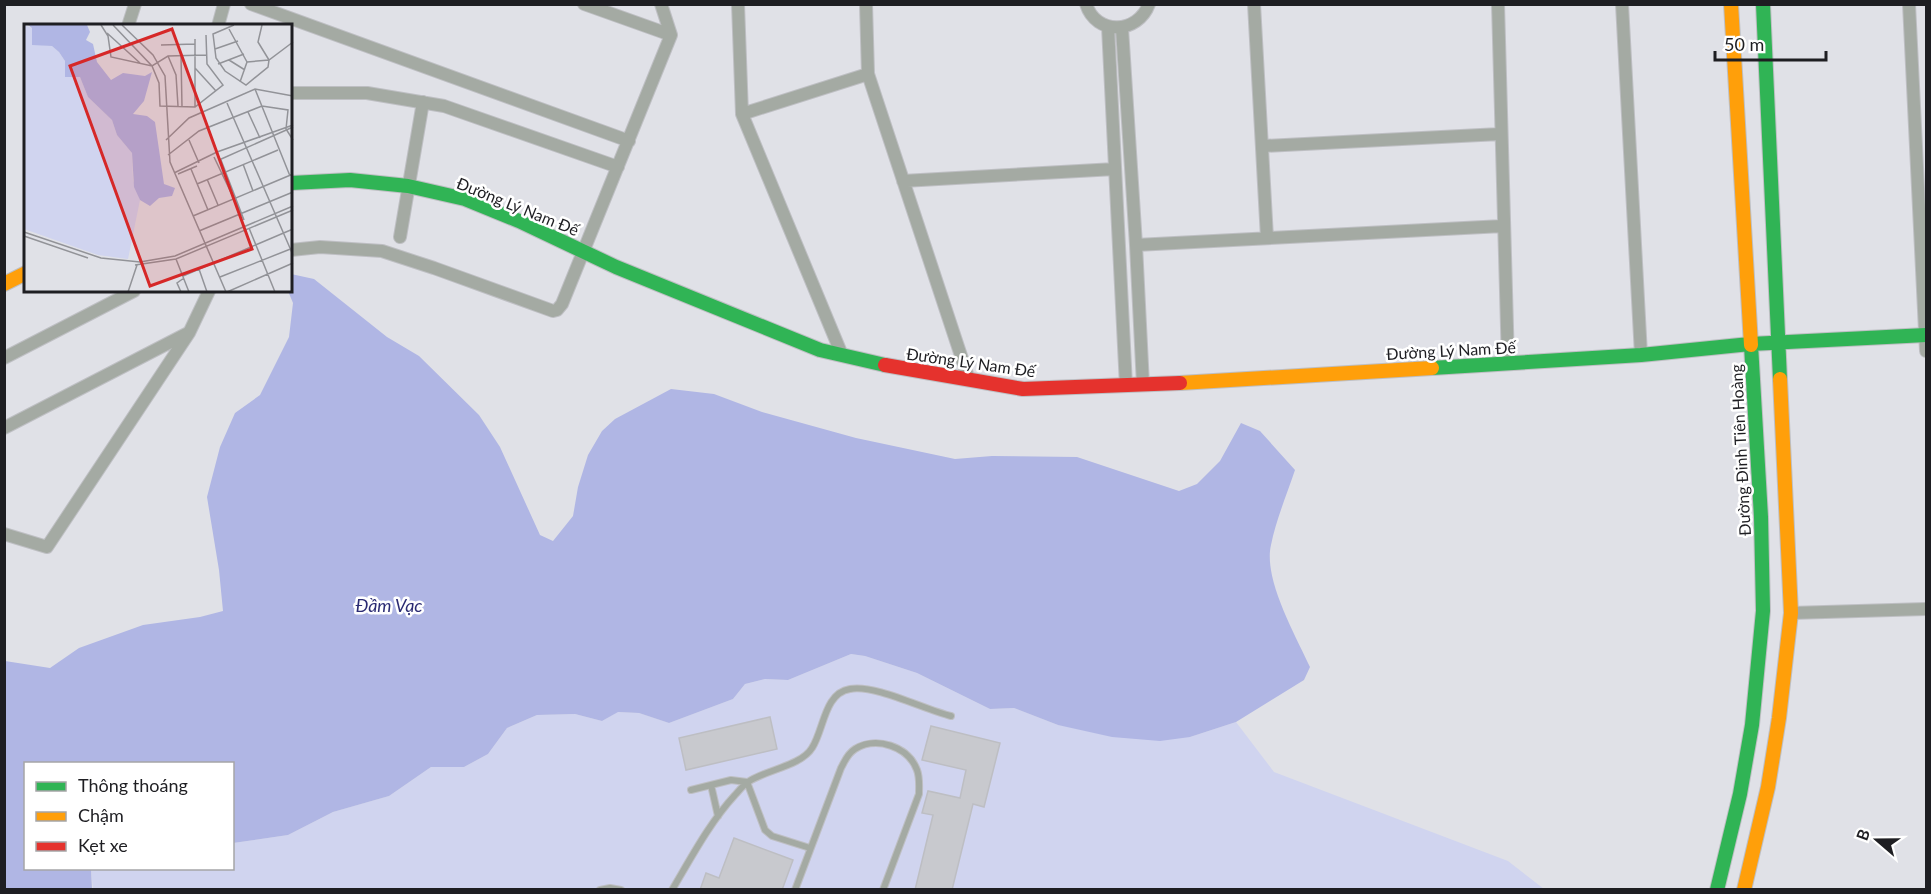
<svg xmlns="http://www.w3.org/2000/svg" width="1931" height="894" font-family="Lato,sans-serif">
<rect width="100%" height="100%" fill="#e0e1e7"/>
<path fill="#d0d4ef" d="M851 654 865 656 917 673 990 709 1014 708 1058 725 1190 737 1236 722 1274 772 1508 861 1544 889 93 890 91 869 232 868 233 843 288 835 333 812 389 796 431 767H464L488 754 507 728 537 715 575 714 602 721 617 712 639 713 669 723 733 699 745 684 765 679 788 680Z"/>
<path fill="#b0b6e4" d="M291 274 314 279 387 337 419 356 479 415 500 447 540 535 553 541 573 516 578 487 588 455 602 431 615 419 671 389 714 394 762 412 856 438 955 459 992 456 1077 457 1179 491 1197 484 1220 461 1241 423 1260 431 1295 470C1287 494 1276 520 1271 545 1263 579 1296 636 1310 667L1304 680 1236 722 1190 737 1160 741 1112 737 1058 725 1014 708 990 709 917 673 865 656 851 654 788 680 765 679 745 684 733 699 669 723 639 713 618 712 602 721 575 714 537 715 507 728 488 754 464 767H431L389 796 333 812 288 835 233 843 232 764H26V868L91 869 92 889H5V661L50 668 79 648 143 625 200 617 223 611 219 570 207 497 220 447 235 413 260 395 289 337 293 303 288 291H291Z"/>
<path fill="#c8c9ce" stroke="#bdbec3" stroke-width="1.5" d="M770 717 777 749 686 770 679 738Z
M931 726 1000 743 984 807 973 804 952 890H915L933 815 922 813 928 791 960 798 966 770 922 760Z
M734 838 793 860 782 890H700L706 873 719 878Z"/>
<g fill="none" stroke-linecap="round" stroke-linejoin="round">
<defs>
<path id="lane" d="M691 790 711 785
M718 816 711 785 731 780 747 782 765 830 772 836 810 848
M600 890 610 888 621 890
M672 890C691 858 710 822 735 795 739 791 743 785 748 782 765 770 801 766 812 748 824 730 824 693 850 689 875 684 925 710 951 716
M795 890 841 768C845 761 847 754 855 749 876 736 908 746 917 770 920 778 919 786 919 794L883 890"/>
<path id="street" d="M251 4 629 141
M584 4 671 35
M738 4 742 114 842 355
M866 4 868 74 969 380
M1086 4C1096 36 1138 34 1149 4
M1254 4 1267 238
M1498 4 1508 363
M1622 4 1641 355
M1909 4 1926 351
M128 26 135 4
M218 26 224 4
M1108 27 1126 386
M1122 28 1136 245 1143 385
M291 93H367L444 106 618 167
M742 114 868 74
M1263 146 1500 134
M903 181 1115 169
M400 237 423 102
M1136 245 1503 226
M291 250 320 247 382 251 434 268 553 311 557 310 562 304 671 35 661 4
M4 358 134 291
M4 428 188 333
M4 534 47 547 189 333 209 291
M1791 613 1926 609"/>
<path id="fast" d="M1763 4 1780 379
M291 183 350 180 408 186 465 199 519 221 616 267 820 350 885 365
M1432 368 1641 355 1750 344 1926 335
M1717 890 1740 794 1752 725 1763 611 1761 517 1751 345"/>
<path id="slow" d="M1731 4 1751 345
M4 284 26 273
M1180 383 1432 368
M1744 890 1768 787 1779 718 1791 613 1780 379"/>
<path id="jam" d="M885 365 1023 389 1180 383"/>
</defs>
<use href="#lane" stroke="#bebfc3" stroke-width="8"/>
<use href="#street" stroke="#bebfc3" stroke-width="14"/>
<use href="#fast" stroke="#bebfc3" stroke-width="16"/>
<use href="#slow" stroke="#bebfc3" stroke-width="16"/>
<use href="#jam" stroke="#bebfc3" stroke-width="16"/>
<use href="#lane" stroke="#a4aaa3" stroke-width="6"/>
<use href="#street" stroke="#a4aaa3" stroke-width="12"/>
<use href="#fast" stroke="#30b455" stroke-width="14"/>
<use href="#slow" stroke="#ff9f0a" stroke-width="14"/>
<use href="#jam" stroke="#e5322d" stroke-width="14"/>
</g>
<g text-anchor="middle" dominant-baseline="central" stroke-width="5" stroke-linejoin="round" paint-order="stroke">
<g font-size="16" fill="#1e1e22" stroke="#fff">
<text transform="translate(518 206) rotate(22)">Đường Lý Nam Đế</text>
<text transform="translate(1451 350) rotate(-3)">Đường Lý Nam Đế</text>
<text transform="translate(971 362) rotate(8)">Đường Lý Nam Đế</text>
<text transform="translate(1740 450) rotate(-93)">Đường Đinh Tiên Hoàng</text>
</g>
<g font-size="18" font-style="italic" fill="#2b2b73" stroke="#fff">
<text x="389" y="605">Đầm Vạc</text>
</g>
</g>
<g transform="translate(24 24)">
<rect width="268" height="268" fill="#e0e1e7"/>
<path d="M0 1 8 4V20L28 22 35 28 41 37 42 53H56L64 73 88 96 93 111 108 129 109 156 116 176 104 235 74 231 0 205Z" fill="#d0d4ef"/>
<path d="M4 1H63L66 8 62 16 69 20 73 38 87 56 99 49 121 52 128 48 120 77 109 90 123 92 131 98 140 160 151 164 148 172 135 174 126 182 116 176 110 163 108 129 93 111 88 96 64 73 56 53H41V37L35 28 28 22 8 21V4Z" fill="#b0b6e4"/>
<path fill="none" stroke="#929398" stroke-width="1.5" d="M77 1 84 12 87 33 128 42 144 32 182 31M89 1 128 42 135 59 136 82 171 83 199 61 183 40 182 11M98 1 129 31 141 52 146 138 202 268M210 1 189 10 192 34 201 47 222 61 244 43 245 36 234 18 238 1M205 5 223 38 216 58M83 9 116 39M171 15V83M137 21 171 20M191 25 214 17M157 31 158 83M144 32 152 51 154 82M205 36 221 46M223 38 245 36 269 18M194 40 220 30M171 44 192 67M231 65 266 152M203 79 269 231M224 88 236 114M142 116 165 94 231 65 269 72M165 116 175 139M144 131 175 107 238 82 264 86 262 105 269 116M190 133 220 196 197 136M195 136 269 103M219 140 229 167M167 145 184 186M150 149 193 128 269 101M154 150 173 142M183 155 194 181M173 160 254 126M169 192 269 150M225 204 251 268M175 207 269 168M0 208 77 234 116 238 151 232 269 182M0 212 64 234M152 235 165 268M111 241 152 235 269 186M175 245 183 268M159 252 269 205M196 253 269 224M104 268 113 241M157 268 153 259 160 254M203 268 269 239"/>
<path fill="#d62828" fill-opacity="0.15" stroke="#d62828" stroke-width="3" d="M148 5 228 225 126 262 46 42Z"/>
<rect width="268" height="268" fill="none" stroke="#1e1e22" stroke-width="3"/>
</g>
<rect width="1931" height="894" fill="none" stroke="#1e1e22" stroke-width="12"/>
<rect x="24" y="762" width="210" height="108" fill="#ffffff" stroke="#a5a5a7" stroke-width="1.5"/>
<rect x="36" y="782" width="30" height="9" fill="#30b455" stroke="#a5a5a7" stroke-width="1.5"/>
<text x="78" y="792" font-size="18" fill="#1e1e22">Thông thoáng</text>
<rect x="36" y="812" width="30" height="9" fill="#ff9f0a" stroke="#a5a5a7" stroke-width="1.5"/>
<text x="78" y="822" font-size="18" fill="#1e1e22">Chậm</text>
<rect x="36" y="842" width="30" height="9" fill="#e5322d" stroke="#a5a5a7" stroke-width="1.5"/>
<text x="78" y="852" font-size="18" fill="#1e1e22">Kẹt xe</text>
<g transform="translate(1877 840) rotate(290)" stroke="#ffffff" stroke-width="4.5" paint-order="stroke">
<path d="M0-4.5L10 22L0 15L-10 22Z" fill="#1e1e22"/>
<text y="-9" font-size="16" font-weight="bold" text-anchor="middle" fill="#1e1e22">B</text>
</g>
<path d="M1715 51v9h111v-9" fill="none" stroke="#1e1e22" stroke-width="3"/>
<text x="1724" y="51" font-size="18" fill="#1e1e22" stroke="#ffffff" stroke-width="4.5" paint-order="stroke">50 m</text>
</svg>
